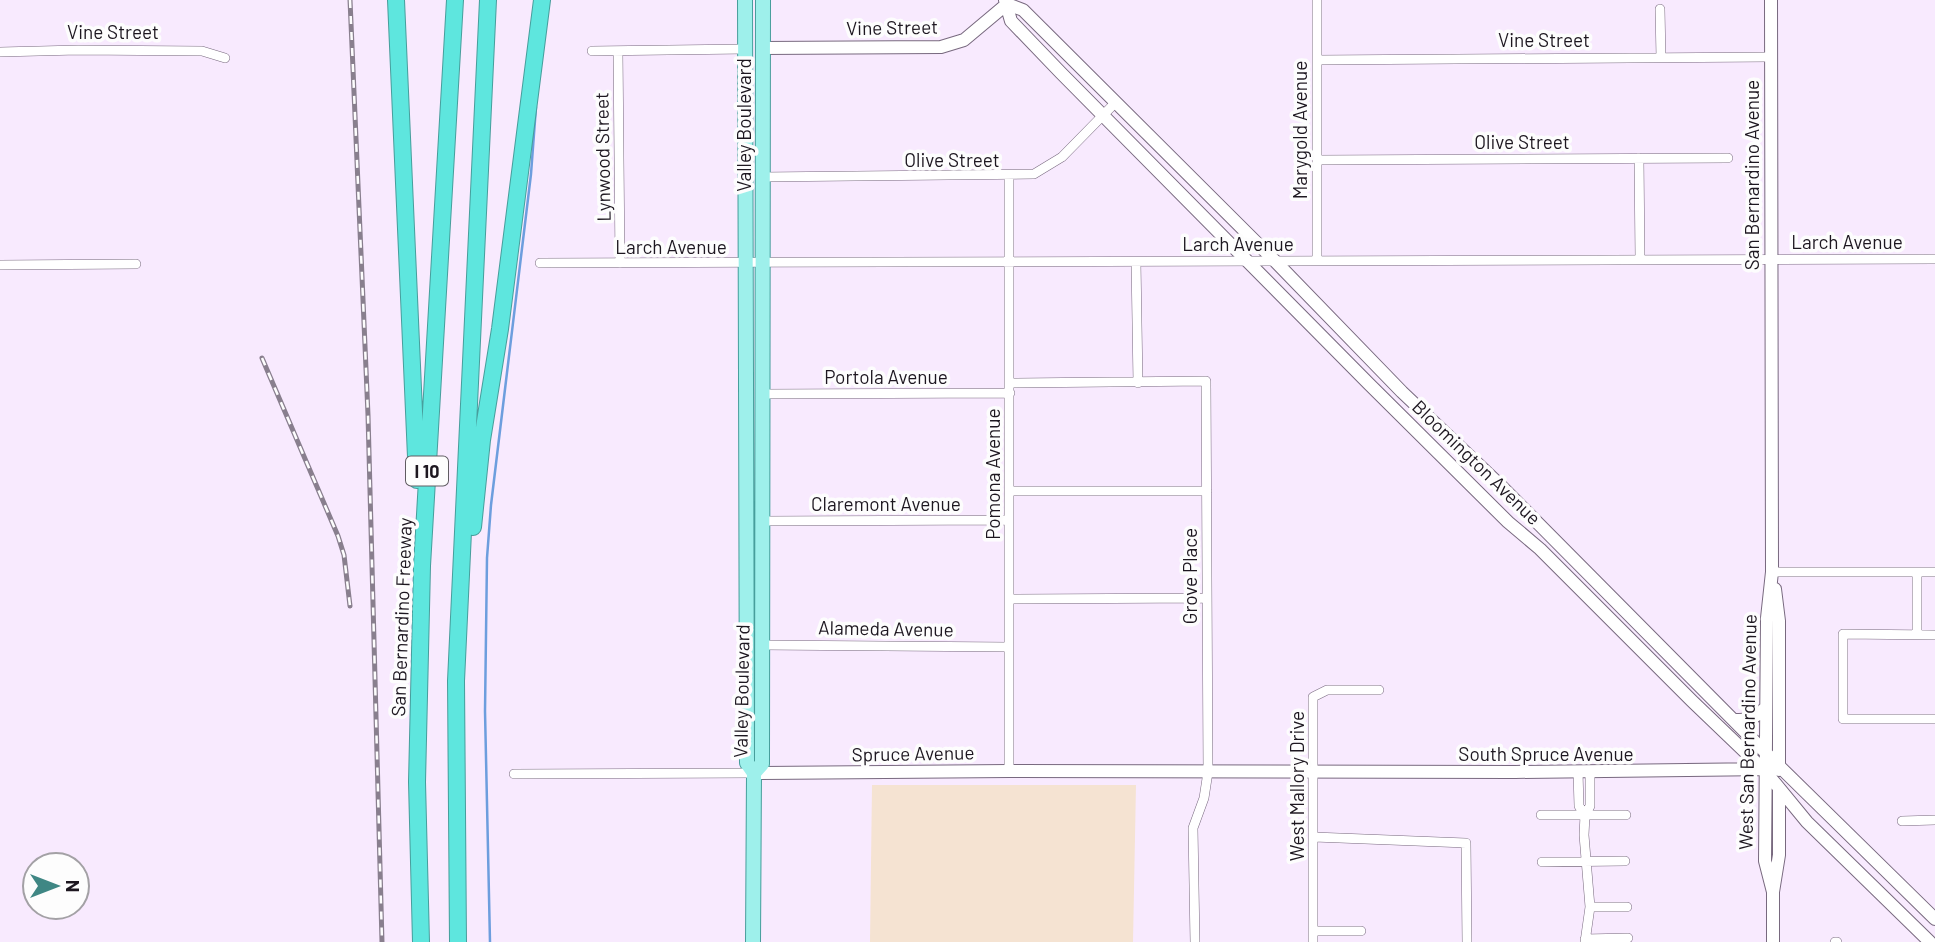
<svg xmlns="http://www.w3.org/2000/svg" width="1935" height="942" font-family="Barlow,sans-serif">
<rect width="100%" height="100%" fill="#f8eafe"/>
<path fill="#f5e3d2" d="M872 785H1136L1133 942H870Z"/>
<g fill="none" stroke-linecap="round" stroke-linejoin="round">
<path stroke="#6d9ede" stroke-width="2.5" d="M490 942 485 711 487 558 491 505 531 174 536 107"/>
<defs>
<path id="street" d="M1660 9 1661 58
M592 51 745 49
M618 51 620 263
M0 52 78 50 202 51 225 58
M1317 60 1770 57
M1639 158 1640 259
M1317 160 1728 158
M1009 176V771
M762 177 1034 174 1062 157 1115 103
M1317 260V0
M1136 262 1138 383
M540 263 1935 259
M0 265 136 264
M1010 383 1206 381 1208 772 1204 798 1193 828 1195 942
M762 394 1010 393
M1010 491H1207
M763 521 1009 520
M1772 572H1935
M1917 572V635
M1009 599 1207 598
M1935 635 1843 634V719H1935
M762 645 1009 647
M1578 772 1579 806 1585 815
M514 774 754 773
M1541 815H1626
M1902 821 1935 820
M1314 837 1466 843 1467 942
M1542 862 1625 861
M1590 907H1627
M1313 931H1361
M1585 939 1628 938
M1313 942V697L1327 690H1379
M1585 942 1590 907 1584 835 1585 815 1590 806V772
M1835 942H1837"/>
<path id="secondary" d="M1005 0 1011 21 1061 73 1369 384 1508 522 1540 549 1692 701 1765 771 1807 822 1930 942
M1771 0 1772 572 1767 618 1765 861 1773 892
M1007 4 1023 10 1274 260 1402 392 1499 484 1779 766 1935 919
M763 48 941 47 964 40 1007 4
M1775 589 1779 621V770
M1734 720C1748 720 1755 719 1765 708
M754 773 1009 771 1515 772 1769 769
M1773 942V892L1779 855V788"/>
<path id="primary" d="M745 0 747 763 754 773
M754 773 762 764 763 0
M753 942 754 773"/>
<path id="highway" d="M396 0 417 480
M473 527 482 440 500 329 542 0
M421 942 417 782 422 566 455 0
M458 942 456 681 488 0"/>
</defs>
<use href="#street" stroke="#78697f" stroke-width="10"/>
<use href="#secondary" stroke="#78697f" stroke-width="14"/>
<use href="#primary" stroke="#479e9c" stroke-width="16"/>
<use href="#highway" stroke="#479e9c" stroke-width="18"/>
<use href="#street" stroke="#fff" stroke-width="9"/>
<use href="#secondary" stroke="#fff" stroke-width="12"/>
<use href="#primary" stroke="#9ef0eb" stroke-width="14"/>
<use href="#highway" stroke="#5ee6de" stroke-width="16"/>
<defs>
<path id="rail" d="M350 0 368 415 382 942
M262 358 338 536 344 555 350 606"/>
</defs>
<use href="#rail" stroke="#897f8e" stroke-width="5"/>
<use href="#rail" stroke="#fdfdfd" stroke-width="2.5" stroke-dasharray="8" stroke-linecap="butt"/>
</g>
<g text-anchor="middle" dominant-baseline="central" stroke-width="7" stroke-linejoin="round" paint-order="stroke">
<rect fill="#fdfdfd" stroke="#605c62" stroke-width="2" x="406" y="456.5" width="42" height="29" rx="5"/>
<g font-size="18" font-weight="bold" fill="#1d1720">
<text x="427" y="471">I 10</text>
</g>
<g font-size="19" fill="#1d1720" stroke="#fdfdfd">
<text transform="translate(892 27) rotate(-1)">Vine Street</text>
<text x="113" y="31">Vine Street</text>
<text x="1544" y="39">Vine Street</text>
<text transform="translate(743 125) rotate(-90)">Valley Boulevard</text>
<text transform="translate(1299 130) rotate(-90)">Marygold Avenue</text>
<text x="1522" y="141">Olive Street</text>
<text transform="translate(602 157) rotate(-91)">Lynwood Street</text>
<text x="952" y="159">Olive Street</text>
<text transform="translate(1751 175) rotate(-90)">San Bernardino Avenue</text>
<text x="1847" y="241">Larch Avenue</text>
<text x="1238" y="243">Larch Avenue</text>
<text x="671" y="246">Larch Avenue</text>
<text x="886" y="376">Portola Avenue</text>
<text transform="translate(1477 462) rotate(44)">Bloomington Avenue</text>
<text transform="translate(992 474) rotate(-90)">Pomona Avenue</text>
<text x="886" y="503">Claremont Avenue</text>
<text transform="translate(1189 576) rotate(-90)">Grove Place</text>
<text transform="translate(401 617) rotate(-88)">San Bernardino Freeway</text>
<text transform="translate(886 628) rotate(1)">Alameda Avenue</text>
<text transform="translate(741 691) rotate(-89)">Valley Boulevard</text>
<text transform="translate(1747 732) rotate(-89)">West San Bernardino Avenue</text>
<text transform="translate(913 753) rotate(-1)">Spruce Avenue</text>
<text x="1546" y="753">South Spruce Avenue</text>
<text transform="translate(1296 786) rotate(-90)">West Mallory Drive</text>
</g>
</g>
<g transform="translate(56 886) rotate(90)"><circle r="33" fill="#fdfdfd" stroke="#a3a1a5" stroke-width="2"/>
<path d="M0-5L12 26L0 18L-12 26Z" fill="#3f8784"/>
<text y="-10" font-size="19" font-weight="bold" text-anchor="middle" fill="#1d1720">N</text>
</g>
</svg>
